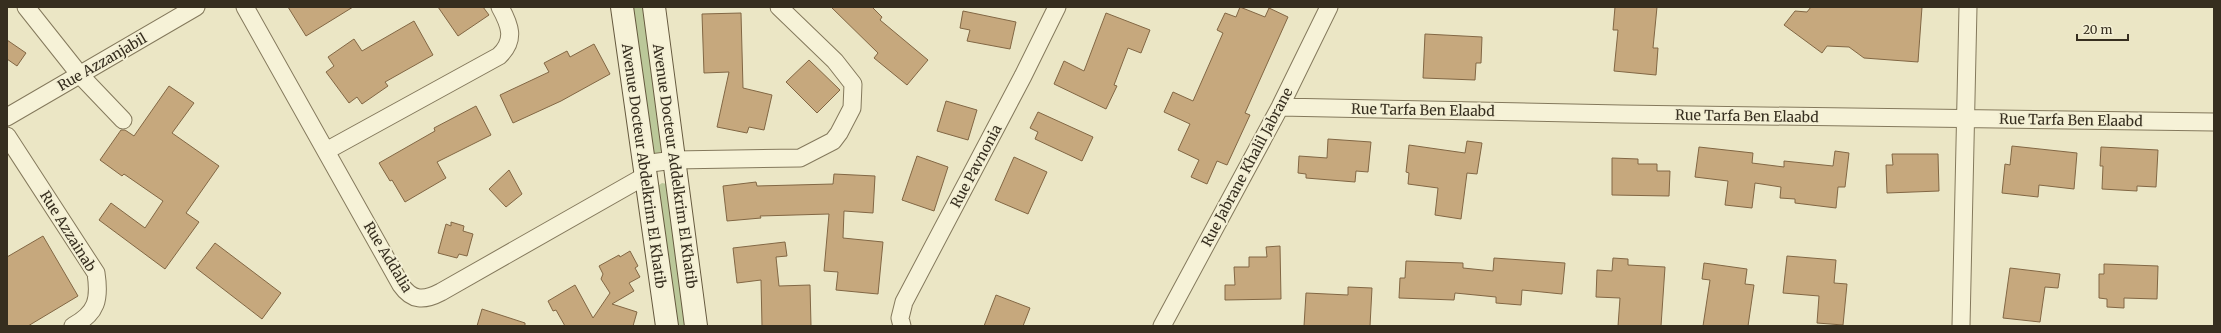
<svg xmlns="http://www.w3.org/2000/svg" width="2221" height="333" font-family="Merriweather,serif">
<rect width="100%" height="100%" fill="#ebe6c5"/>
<path fill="#bbc899" d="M632 7H643L661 150 660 154 653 155Z
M662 183 667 184 686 326H676L658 186Z"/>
<path fill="#c6a87d" stroke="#826744" d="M288 7H353L306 36Z
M438 7H483L489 15 458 36Z
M831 7H872L882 17 880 20 928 60 907 85 874 58 878 53Z
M1240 7 1265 17 1269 8 1288 17 1245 113 1250 115 1227 165 1217 161 1207 184 1191 177 1199 160 1178 150 1190 124 1164 112 1173 92 1193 101 1223 33 1217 30 1225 13 1236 17Z
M1615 7H1657L1653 48H1658L1656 75 1614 71 1618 30H1613Z
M1811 7H1922L1918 62 1864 58 1849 47 1827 46 1822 53 1784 25 1795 11 1807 12Z
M963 11 1016 22 1010 49 967 41 970 30 960 28Z
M741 13 743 88 772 95 764 130 749 127 747 133 717 127 729 72 704 73 702 14Z
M1106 13 1150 30 1141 53 1128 48 1114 85 1117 86 1106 109 1054 84 1064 61 1084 71Z
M414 21 433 55 385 82 388 86 362 104 357 97 349 103 326 72 334 66 328 57 354 39 362 51Z
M1425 34 1482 37 1481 63H1476L1475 80 1423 78Z
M7 40 26 53 17 66 7 59Z
M594 44 610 74 561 101 513 123 500 95 549 72 544 63 567 51 570 57Z
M809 60 840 90 817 113 786 82Z
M169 86 194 103 172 133 219 166 186 213 199 222 165 269 99 220 111 203 145 228 163 201 124 174 122 176 100 160 121 130H125L134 136Z
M946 101 977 110 968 140 937 131Z
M476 106 491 135 437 162 446 178 405 202 392 180 390 181 379 163 435 131 434 128Z
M1038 112 1093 137 1082 161 1035 139 1038 132 1030 128Z
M1328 139 1371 142 1368 172 1356 171 1355 182 1306 178V174L1298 173 1299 156 1327 158Z
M1467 141 1482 143 1477 174 1467 173 1461 219 1435 215 1438 188 1408 184 1409 173 1406 172 1409 145 1465 153Z
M2012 146 2077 153 2074 189 2039 185 2038 197 2002 193 2005 164 2010 165Z
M1699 147 1753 153 1752 163 1784 167V161L1833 166 1835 151 1849 153 1845 187H1838L1836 208 1795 203V199L1780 198 1781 187 1755 183 1752 208 1725 205 1728 181 1695 177Z
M2101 147 2158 150 2156 187 2137 186V191L2102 189 2103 166H2100Z
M1892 154H1938L1939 191 1887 193 1886 165H1893Z
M917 156 948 167 934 211 902 200Z
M1014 157 1047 172 1028 214 995 200Z
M1612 158 1638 159V164H1657V171H1670L1669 196 1612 195Z
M509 170 522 194 506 207 489 189Z
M834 174 875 176 873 213 844 211 843 238 883 242 878 294 836 290 838 272 824 271 829 214 760 216 761 218 727 221 723 186 756 182 757 186 833 184Z
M451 222 464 226 463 231 473 234 467 256 459 254 457 258 438 253 446 224 451 226Z
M43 236 78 296 28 326H7V257Z
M785 242 787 256 776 257 779 286 810 285 811 326H762L761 280 737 283 733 248Z
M215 243 281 293 262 319 196 268Z
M1280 246 1281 299 1225 300V285H1235L1234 267H1249V257H1267L1266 247Z
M630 251 638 266 635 268 640 277 629 283 634 291 612 304 637 312 633 326H565L556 310 553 311 548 301 575 285 593 318 610 293 601 279 603 274 599 266 619 255 620 257Z
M1787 256 1836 260 1834 283 1847 284 1843 325 1817 323 1819 296 1783 293Z
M1494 258 1565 263 1562 294 1522 290 1521 305 1496 303V297L1455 293 1454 300 1399 298 1400 278H1405L1406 261 1463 263V268L1493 271Z
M1613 258 1628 259V265L1665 267 1661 326H1618L1620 298 1596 297 1597 270 1612 271Z
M1704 263 1747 269 1745 284 1754 285 1748 326H1703L1710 280 1702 279Z
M2104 264 2158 266 2157 299 2124 298V308L2107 307V299L2099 298V274H2104Z
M2010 268 2060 274 2058 288 2045 287 2040 322 2003 318Z
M1348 287 1372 288 1370 326H1304L1306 293 1348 295Z
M996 295 1030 308 1023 326H984Z
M482 309 525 323V326H477Z"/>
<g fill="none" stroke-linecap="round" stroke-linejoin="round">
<defs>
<path id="minor" d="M26 7 80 75 123 120
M245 7 401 285C412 301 424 301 441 292L645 176
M1280 107 1621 114 2214 122
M7 117 196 7
M7 136 96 273C100 299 97 313 73 326
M326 151 499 56C516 40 510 25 500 7
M643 164 674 160 800 158 833 141 839 133 852 108 853 84 835 61 779 7
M902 326 900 318 904 302 1023 76 1057 7
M1162 326 1280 107 1329 7
M1961 326 1968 7"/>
<path id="secondary" d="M622 7 667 326
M654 7 696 326"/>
</defs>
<use href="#minor" stroke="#84795c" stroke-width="19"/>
<use href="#secondary" stroke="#665a3f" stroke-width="24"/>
<use href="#minor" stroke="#f6f2d7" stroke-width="17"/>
<use href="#secondary" stroke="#f6f2d7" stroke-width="22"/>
</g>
<g text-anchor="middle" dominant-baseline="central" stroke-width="4" stroke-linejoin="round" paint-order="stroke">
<g font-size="14" fill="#362e1f" stroke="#f3efd4">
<text transform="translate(102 62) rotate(-30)">Rue Azzanjabil</text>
<text transform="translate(1423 110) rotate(1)">Rue Tarfa Ben Elaabd</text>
<text transform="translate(1747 116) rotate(1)">Rue Tarfa Ben Elaabd</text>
<text transform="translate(2071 120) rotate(1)">Rue Tarfa Ben Elaabd</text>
<text transform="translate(644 166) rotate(82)">Avenue Docteur Abdelkrim El Khatib</text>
<text transform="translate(675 166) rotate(82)">Avenue Docteur Addelkrim El Khatib</text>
<text transform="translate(976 166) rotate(-62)">Rue Pavnonia</text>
<text transform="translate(1247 167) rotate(-62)">Rue Jabrane Khalil Jabrane</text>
<text transform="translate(68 231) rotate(58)">Rue Azzainab</text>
<text transform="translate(388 257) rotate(59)">Rue Addalia</text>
</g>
</g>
<rect width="2221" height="333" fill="none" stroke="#362e1f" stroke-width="16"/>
<path d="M2077 34v6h51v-6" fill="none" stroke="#362e1f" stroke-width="2"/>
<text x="2083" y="34" font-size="12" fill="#362e1f" stroke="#f3efd4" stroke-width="3" paint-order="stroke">20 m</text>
</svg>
